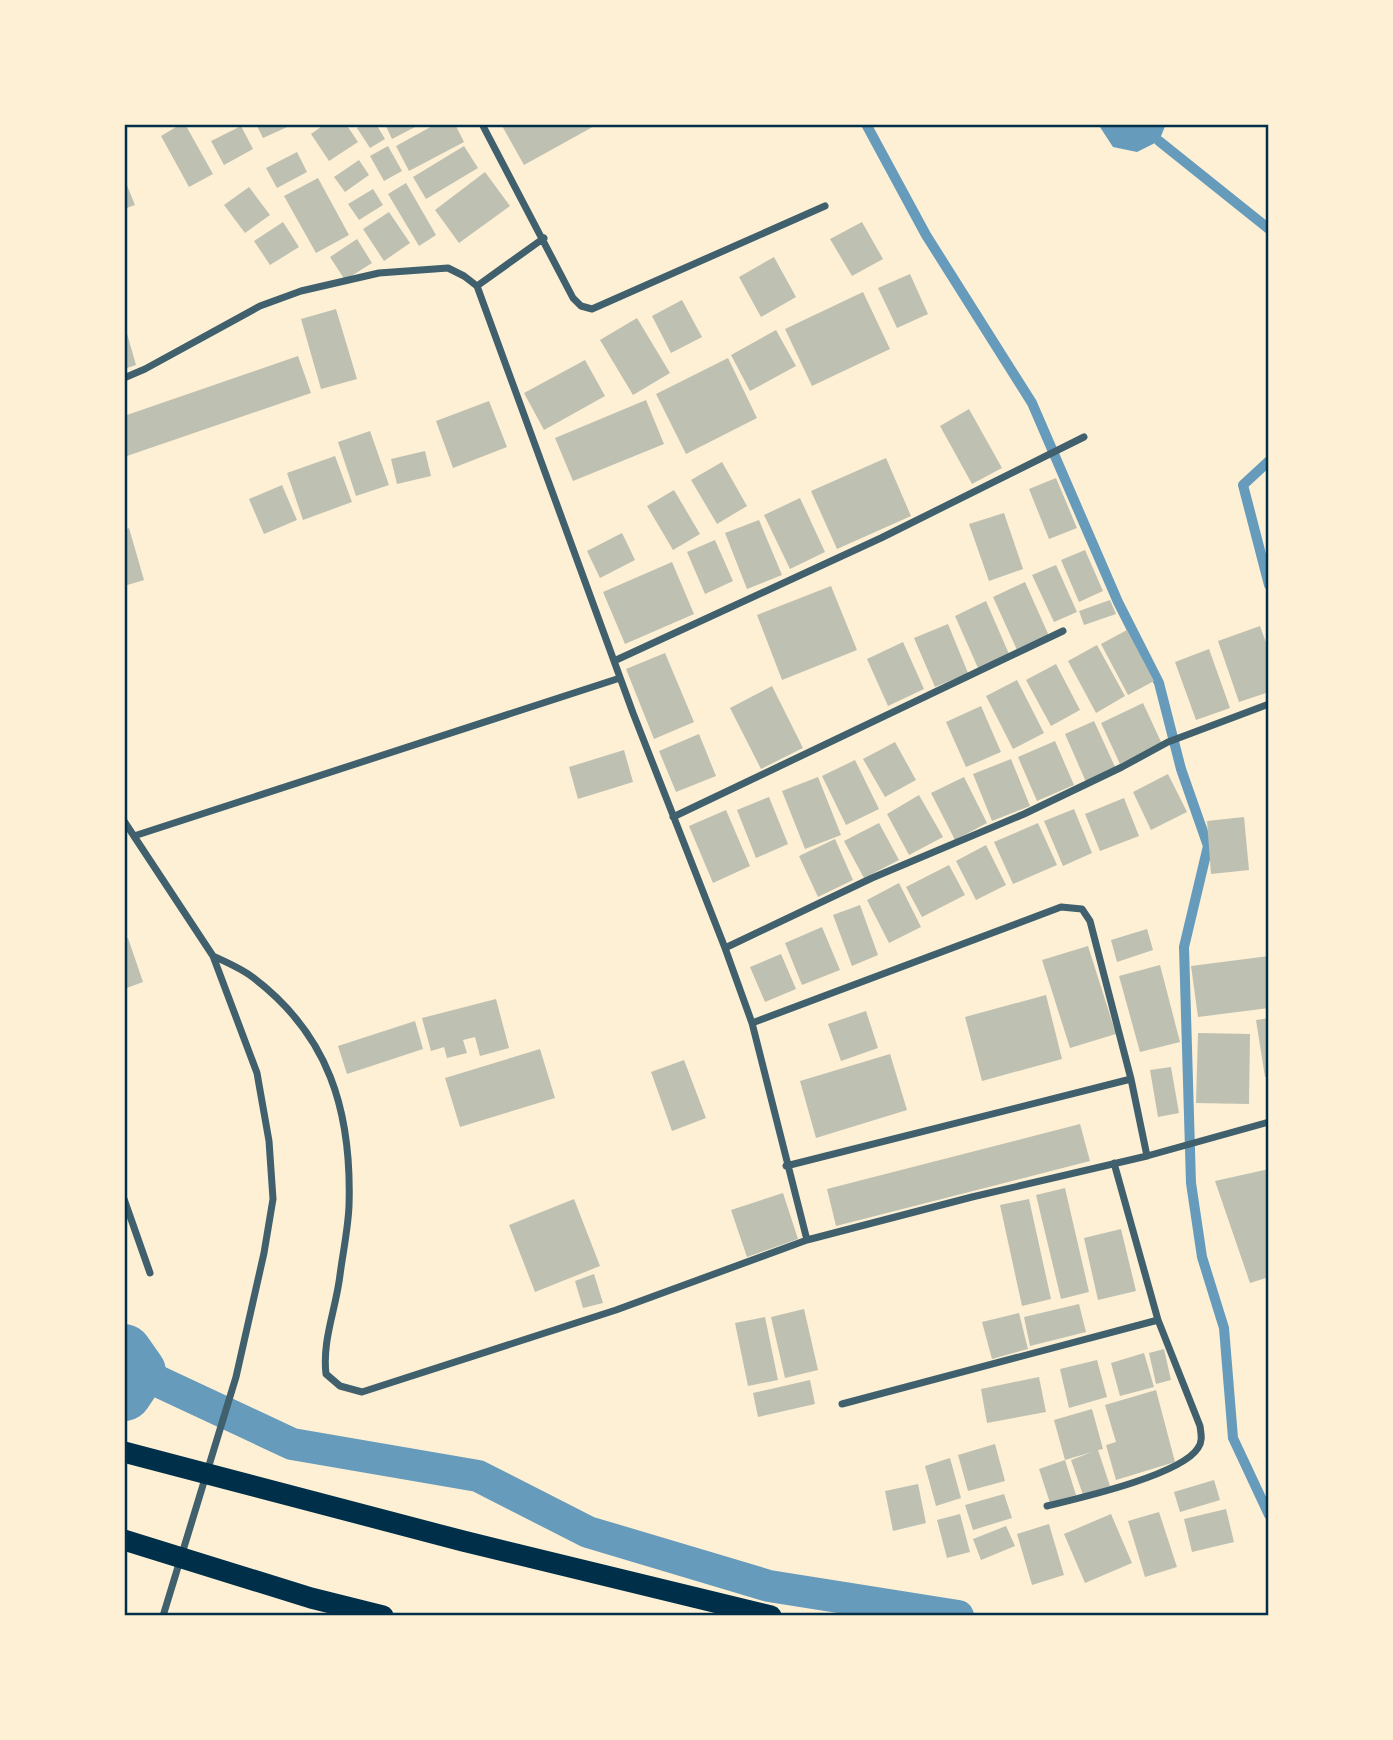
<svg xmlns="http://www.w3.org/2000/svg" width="1393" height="1740" font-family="Poppins,sans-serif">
<rect width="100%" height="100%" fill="#fdf0d5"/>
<path fill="#669bbc" d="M1098 124H1166L1159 141 1137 152 1113 147Z"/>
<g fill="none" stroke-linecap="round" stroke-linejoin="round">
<path stroke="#669bbc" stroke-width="10" d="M866 124 926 235 1032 403 1118 602 1159 683 1181 769 1208 846 1184 947 1191 1183 1202 1257 1224 1328 1233 1438 1269 1515
M1159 141 1269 229
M1269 461 1243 485 1269 585"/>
<path stroke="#669bbc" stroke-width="32" d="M138 1372 292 1444 478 1476 588 1532 769 1586 958 1616"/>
<path stroke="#669bbc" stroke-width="56" d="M124 1352 138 1372 124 1393"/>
</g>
<path fill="#bec0b2" d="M181 124H185L213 174 189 187 161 136Z
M256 124H294L263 138Z
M325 124H346L358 142 329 161 311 134Z
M364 124H376L385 139 370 148 357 128Z
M385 124H421L392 139Z
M436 124H455L464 142 409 171 396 146Z
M501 124H598L524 165Z
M241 126 253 149 224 165 211 141Z
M388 146 402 171 384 181 370 156Z
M464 146 478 168 426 199 413 177Z
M297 152 307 172 277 188 266 168Z
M359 160 369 175 345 192 334 177Z
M485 172 510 206 459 243 435 210Z
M124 178 135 205 124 209Z
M318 178 349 235 316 253 284 196Z
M406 183 436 235 419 246 388 194Z
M249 187 270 215 245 233 224 205Z
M373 189 383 205 359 220 348 204Z
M389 212 410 243 384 261 363 229Z
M283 222 299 247 270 265 254 241Z
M862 222 883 259 852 276 830 239Z
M357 239 372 263 345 280 330 257Z
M774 257 796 297 761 317 739 277Z
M910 274 928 314 897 328 878 288Z
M863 292 890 349 812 386 785 329Z
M682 300 702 337 671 353 652 316Z
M336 309 357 379 321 389 301 319Z
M637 318 670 373 633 395 600 340Z
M124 323 136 365 124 369Z
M776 330 796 366 750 391 731 355Z
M298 356 311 393 124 457V416Z
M728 358 757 418 686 454 656 394Z
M585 360 605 396 544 430 524 393Z
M646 400 664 444 573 481 555 438Z
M489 401 507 447 453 468 436 421Z
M969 409 1002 468 972 484 940 426Z
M370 431 389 485 356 496 338 442Z
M425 451 431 476 397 484 391 459Z
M335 456 352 502 303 520 287 473Z
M886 458 911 516 837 549 811 491Z
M722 462 747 506 717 524 691 480Z
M1056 478 1077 528 1049 539 1029 489Z
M282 485 297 520 264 534 249 499Z
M674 490 700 534 673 550 647 506Z
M800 498 825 552 790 569 764 515Z
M1004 513 1023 569 989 581 969 524Z
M759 520 782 575 747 589 725 533Z
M129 528 144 580 124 586V530Z
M622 533 635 560 600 578 587 551Z
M715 540 733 581 705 594 687 552Z
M1085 550 1103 591 1079 602 1061 560Z
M672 562 694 614 625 644 603 592Z
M1056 565 1077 612 1054 622 1032 575Z
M1025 582 1049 636 1017 650 993 597Z
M831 586 857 650 782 680 757 615Z
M1110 600 1116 614 1084 625 1079 611Z
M986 601 1009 654 978 668 955 616Z
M948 624 968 673 935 687 914 638Z
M1260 626 1269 651V692L1239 702 1218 641Z
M1127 630 1154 681 1128 695 1101 644Z
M903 642 924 689 888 706 867 659Z
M1097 645 1125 696 1096 713 1068 661Z
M1209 649 1230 708 1196 720 1175 662Z
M665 653 694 722 654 739 626 669Z
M1056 664 1080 710 1051 726 1026 680Z
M1017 680 1044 733 1013 749 986 696Z
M772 686 803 748 761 769 730 708Z
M1143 703 1162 744 1120 764 1101 723Z
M981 706 1001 752 966 767 946 722Z
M1094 721 1116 769 1086 782 1065 734Z
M699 734 716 776 676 792 659 751Z
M1055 741 1074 785 1037 801 1018 757Z
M895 742 916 780 885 797 863 759Z
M624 750 633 782 578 799 569 767Z
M1011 759 1030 806 992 821 973 774Z
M855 760 879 809 846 825 822 776Z
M1168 774 1187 812 1151 830 1133 792Z
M818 777 841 835 805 849 782 791Z
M964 777 987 823 955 840 931 793Z
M919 795 943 837 909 855 887 814Z
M769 797 788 844 756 858 737 810Z
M1124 798 1139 836 1100 851 1085 814Z
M1074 809 1092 853 1063 866 1044 821Z
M726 810 750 866 713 883 689 826Z
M1244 817 1249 870 1211 874 1207 821Z
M879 823 899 860 864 878 844 841Z
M1038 823 1057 865 1013 884 994 842Z
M835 839 853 880 818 897 799 856Z
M986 845 1006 885 976 900 956 861Z
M949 865 965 895 922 917 906 887Z
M899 883 921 927 889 943 867 900Z
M860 905 878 955 852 966 833 915Z
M822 927 840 970 802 985 785 943Z
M1147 929 1153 950 1117 962 1111 940Z
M128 938 143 982 124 989V939Z
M1088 946 1116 1034 1070 1048 1042 960Z
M781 954 796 989 765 1002 750 967Z
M1269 956V1008L1198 1017 1191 966Z
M1160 965 1180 1042 1140 1052 1119 976Z
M1046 995 1062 1059 982 1081 965 1017Z
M496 999 509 1048 480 1056 475 1037 463 1040 467 1053 447 1058 444 1047 431 1051 422 1018Z
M866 1011 878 1048 841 1061 828 1024Z
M1269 1018V1076L1265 1077 1256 1020Z
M415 1021 423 1049 347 1074 338 1046Z
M1198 1033 1250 1034 1249 1104 1196 1103Z
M540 1049 555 1098 460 1127 445 1078Z
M890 1054 907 1110 816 1138 800 1081Z
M684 1060 706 1118 672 1131 651 1072Z
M1171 1067 1179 1113 1158 1117 1150 1070Z
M1080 1124 1090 1161 836 1226 827 1189Z
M1269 1169V1277L1250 1283 1215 1181Z
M1065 1188 1089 1292 1061 1299 1036 1195Z
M783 1193 798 1239 747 1257 731 1210Z
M574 1199 600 1266 535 1292 509 1225Z
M1029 1199 1051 1299 1022 1306 1000 1205Z
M1121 1229 1136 1291 1098 1300 1084 1238Z
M594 1274 603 1303 583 1308 575 1281Z
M1079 1304 1086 1332 1030 1346 1024 1317Z
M804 1309 818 1370 785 1378 771 1317Z
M1019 1313 1028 1349 992 1359 982 1322Z
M765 1317 778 1380 748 1386 735 1323Z
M1164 1349 1171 1380 1156 1384 1149 1353Z
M1144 1353 1154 1387 1120 1396 1111 1363Z
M1097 1360 1107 1397 1069 1408 1060 1369Z
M1039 1377 1046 1412 987 1423 981 1389Z
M810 1380 815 1404 758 1417 753 1393Z
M1156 1390 1175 1462 1116 1480 1106 1445 1116 1442 1105 1405Z
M1092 1409 1103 1449 1098 1450 1110 1486 1083 1495 1071 1460 1092 1452 1065 1460 1054 1420Z
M995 1444 1005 1481 968 1491 958 1455Z
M950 1458 961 1498 936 1506 925 1466Z
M1065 1460 1076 1495 1050 1503 1039 1469Z
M1214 1480 1220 1500 1180 1512 1174 1492Z
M918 1484 926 1523 893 1531 885 1491Z
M1004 1494 1012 1518 973 1530 965 1505Z
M1226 1509 1234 1542 1192 1552 1184 1519Z
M1159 1512 1177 1567 1145 1577 1128 1521Z
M960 1514 970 1552 947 1558 937 1520Z
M1111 1514 1132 1563 1085 1583 1064 1534Z
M1049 1524 1064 1575 1032 1585 1017 1534Z
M1006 1526 1015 1546 981 1560 973 1539Z"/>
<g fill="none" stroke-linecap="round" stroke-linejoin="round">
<path stroke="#3f606c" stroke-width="7" d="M482 124 573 298 581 306 592 309 825 206
M544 238 477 286 633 713 725 948 752 1023 807 1240
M124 378 145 369 260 306 301 291 379 273 448 268 464 276 477 286
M614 661 881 538 1084 437
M673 817 1063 631
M124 821 213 956 257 1073 269 1141 273 1199 264 1253 236 1377 163 1616
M134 836 620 678
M725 948 872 878 1024 814 1122 767 1168 742 1269 704
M213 956C226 962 240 968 251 976 329 1034 352 1111 349 1206 348 1229 343 1252 340 1275 336 1309 322 1340 326 1374L340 1386 362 1392 616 1310 807 1240 972 1197 1147 1156 1269 1122
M752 1023 1061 907 1082 909 1090 921 1131 1079
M786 1166 1131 1079 1147 1156
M124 1199 150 1273
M842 1404 1158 1320
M1047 1506C1080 1498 1181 1475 1198 1448 1203 1441 1201 1434 1200 1426L1158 1320 1114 1163"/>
<path stroke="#003049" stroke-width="21" d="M124 1452 463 1541 771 1616
M124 1540 311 1598 383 1616"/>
</g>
<rect width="1393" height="1740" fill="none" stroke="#fdf0d5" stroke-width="252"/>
<rect x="126" y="126" width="1141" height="1488" fill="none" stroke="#003049" stroke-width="2.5"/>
</svg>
